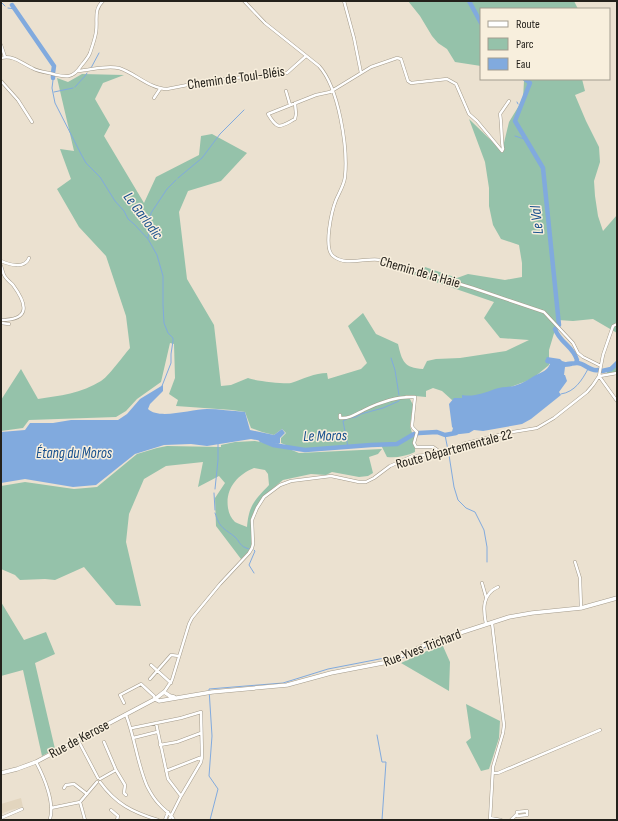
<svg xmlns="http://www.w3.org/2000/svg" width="618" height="821" font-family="'Sofia Sans Condensed',sans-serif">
<rect width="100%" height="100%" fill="#ebe1d0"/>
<path fill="#e2d5be" d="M21 798 23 807 11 810 1 814V804Z"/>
<path fill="#95c2aa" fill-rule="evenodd" d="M408 1H523L524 2 525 1H574L578 9H481V66L455 62 447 49 438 43 432 36 420 16Z
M82 74 124 75 103 83 95 99 110 125 104 136 144 203 156 177 199 155 201 136 212 134 247 153 221 181 188 191 179 212 187 279 214 325 221 386 231 385 248 378C255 381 284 384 291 383 303 379 315 373 327 373L328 379 361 369 367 363 348 326 363 313 376 334 398 344C402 361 404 368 423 369L427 361 436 359 460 358 506 351 529 340 500 338 484 318 494 302 383 264 420 271 425 267 457 278 468 274 505 280 522 277V263L519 245 501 239 493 225 489 206V188L485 162 469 119 502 151 509 122 523 99 524 81 522 79H582L585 91 575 95 586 121 599 147 600 162 594 181 595 196 598 216 603 231 617 215V333L593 319 573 321 558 320 549 350V365L532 379 505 389 478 396 452 400 442 391 433 388 426 391V397L405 395 410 399 413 405 410 426 413 436 415 438V452C407 456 396 458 387 457L380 443 351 448 331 447 318 449 298 450 281 443V438L286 433 282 429 274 435 262 432 251 428 245 412 232 410 176 406 178 400 169 394 175 378 174 344 170 343 161 382 137 399 126 411 116 417 29 420 23 428 1 431V400L21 369 38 399C59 396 82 393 101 381 108 377 123 356 130 348L126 316 106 256 79 227 57 189 71 179 60 149 74 151 57 78 68 82Z
M617 362V371L613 374H606L610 367Z
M255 441 282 446 299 453 382 449 378 454 369 457 373 473 368 476 359 477 332 472 326 475 311 474 283 480 266 494 255 509 251 519 252 548 241 559 216 526 215 498 225 483 219 476 198 487 203 462 166 466 144 479 129 514 126 542 141 606 116 605 84 567 55 580 45 579 20 580 15 575 1 569V486L25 482 74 489 97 487 137 454 157 448 167 446 221 447V445L235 442ZM254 468 265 470 268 474 269 485C254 501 249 505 247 527 243 525 238 524 235 522 231 518 229 514 228 508 225 489 237 475 254 468Z
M1 602 24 640 46 632 55 654 35 663 55 749 42 756 23 670 1 676Z
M442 644 450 662 449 691 401 663Z
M466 704 500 721 499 738 489 769 481 771 466 742 471 738Z"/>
<path fill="#81aade" d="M547 357 560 359 562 361 572 364V366L565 367 564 375H565L567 381 559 392 561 395 531 419 522 424 483 431 474 430 469 433 451 435 453 428 452 427 449 404 454 398H462V395C474 397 484 393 495 389 501 387 508 387 514 386 524 383 527 380 536 375 542 372 547 371 550 364L546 363 545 361Z
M163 385V391L150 404 148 409C159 420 192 409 207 409 219 409 232 411 245 412L250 430 274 435 282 429 285 433 280 438V443L278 444 251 439 207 446 191 444 164 445 135 454 96 485 73 487 25 479 1 483V432L25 430 30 423H53L71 420H118L127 414 140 399Z"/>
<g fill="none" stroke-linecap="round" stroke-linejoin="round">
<path stroke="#81aade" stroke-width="1" d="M1 2 5 6
M8 8 15 9
M91 68 99 53
M53 80 52 88 55 103 81 154 86 163 100 177 115 201 124 211 128 219 134 224 148 239 157 255 163 276V305L164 323 168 333 173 338V341L171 354V363L162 386
M75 87 85 76 87 73
M54 92 73 88
M517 102 518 104
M515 136 524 139
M178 178 202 158 220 134 244 110
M148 238 151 213 167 189 176 180
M391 358 395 370 399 395
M561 394C575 392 582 380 588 369
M350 418 356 417 361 414 383 408 399 401V399
M347 419 343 421 348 447
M445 435 448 450
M449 455 454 487 458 500 466 508 475 512 484 530 487 547V562
M215 489 218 460V444
M214 493 215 510
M215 513C220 529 224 528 235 537 241 543 239 546 249 549
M254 550 255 551 249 565 254 573
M400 658H402L426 647 451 638
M377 735 382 762H386L382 820
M210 820 218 789 209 776 212 736 209 689 283 683 328 669 395 656 397 657"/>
<path stroke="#81aade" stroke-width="4.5" d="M469 1 481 23
M12 5 54 66 53 73
M53 76V78
M525 79 530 83 515 121 543 168 559 325 555 329C560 343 573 346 577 360L576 363
M567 364C570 364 574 363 577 363 585 363 590 372 598 370
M602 371 611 369 617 363
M261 440 273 445 305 450 371 445 397 444 414 434 419 433 437 432 445 435 456 433"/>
<defs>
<path id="minor" d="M244 1 265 23 319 66C339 88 348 148 345 177 344 185 339 193 336 200 332 210 323 248 333 256 346 267 366 257 381 260L473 288 544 312 573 343 578 353 583 357 601 366
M344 1 354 38 361 73
M1 45 5 57
M1 58C14 55 21 63 32 68 37 71 43 72 49 73 64 77 72 80 81 66 84 62 88 58 90 53 92 47 95 39 96 32 98 21 93 10 103 1
M78 71C92 70 105 65 119 68 135 73 150 89 167 89L213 80 287 73 306 56
M1 81 18 100 32 122
M286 91 290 105
M154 98 160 89
M295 103 296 114 295 119C280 127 278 131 268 114L316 95 330 92 371 67 397 58 401 59 408 81 411 83 447 79 456 84 469 114 477 121 502 151 503 149C501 138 502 126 500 114L509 101
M1 261C10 265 25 269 29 258
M1 266C2 269 3 273 4 275 6 279 10 282 13 285 27 304 31 320 1 320
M1 323 9 324
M599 376 617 401
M600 376 617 373
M340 415V418C349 419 356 414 364 410 378 403 398 396 415 397L412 426 413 428 417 432 414 443 416 447H433L443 454
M575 562 580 578 581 608
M482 583 486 597
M486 624C483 609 482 594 498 587
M151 665 171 683
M150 679 171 655 179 656
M164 692 172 680 189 624 192 618 220 584 249 553 252 548 253 544 252 520 257 508 264 497 280 485 291 481 331 476 359 482H366L374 478 390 466 413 456 444 454 463 444 507 433 537 428 554 418 587 392 593 385 599 376 603 355 613 326 617 324
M124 703 120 695 141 684 154 696 155 699
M126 715C135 738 137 763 147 786 150 792 155 800 159 804 164 810 170 813 174 820
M156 723 168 779 181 796
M132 728 181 718 201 712 202 757 201 762 181 796 169 820
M133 738 157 732
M78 740 98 778
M104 742 116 770
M160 745 177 742 201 733
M36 762C44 777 55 803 50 819
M166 771 202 757
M493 773H498L600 730
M100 779 116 770 125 785 124 793 126 795
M100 782C116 804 132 812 158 820
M64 788 66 785 74 784 87 794
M80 802 85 820
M51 808 80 802 97 782
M111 810 118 816 117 820
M527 811V815L517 816V812Z
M1 818 22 809
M490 818 501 820
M165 820 168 812
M490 820 493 767 503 733 504 725 492 623
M511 820 517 814"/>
<path id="major" d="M155 699 159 701 212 692 287 685 331 673 388 662 429 643 509 617 532 613 581 608 617 598
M1 773 17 769 36 762 155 699 164 692 170 696 174 697"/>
</defs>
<use href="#minor" stroke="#a49b8b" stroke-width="3.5"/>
<use href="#major" stroke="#a49b8b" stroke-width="4.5"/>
<use href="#minor" stroke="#fff" stroke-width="2.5"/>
<use href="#major" stroke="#fff" stroke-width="3.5"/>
</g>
<g text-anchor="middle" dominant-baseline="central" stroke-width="3" stroke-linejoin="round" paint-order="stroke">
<g font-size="14" fill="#24211b" stroke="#f8efdd">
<text transform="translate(236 78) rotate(-8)">Chemin de Toul-Bléis</text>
<text transform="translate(420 272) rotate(16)">Chemin de la Haie</text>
<text transform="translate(454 449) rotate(-15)">Route Départementale 22</text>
<text transform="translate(422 648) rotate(-21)">Rue Yves Trichard</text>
<text transform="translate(79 739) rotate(-28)">Rue de Kerose</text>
</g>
<g font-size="15" font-style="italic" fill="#164f8d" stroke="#f8efdd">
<text transform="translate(143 216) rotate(53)">Le Garlodic</text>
<text transform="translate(537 220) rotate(-96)">Le Val</text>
<text transform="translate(325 436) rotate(-1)">Le Moros</text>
<text x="74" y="453">Étang du Moros</text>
</g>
</g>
<rect width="618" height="821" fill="none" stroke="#24211b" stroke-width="4"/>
<rect x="480" y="8" width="130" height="72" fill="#f8efdd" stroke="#a39d8f"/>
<rect x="488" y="21" width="20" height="6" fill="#ffffff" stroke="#a39d8f"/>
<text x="516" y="28" font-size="12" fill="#24211b">Route</text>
<rect x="488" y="38" width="20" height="12" fill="#95c2aa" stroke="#a39d8f"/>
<text x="516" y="48" font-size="12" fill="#24211b">Parc</text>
<rect x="488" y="58" width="20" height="12" fill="#81aade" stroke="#a39d8f"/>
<text x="516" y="68" font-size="12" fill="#24211b">Eau</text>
</svg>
